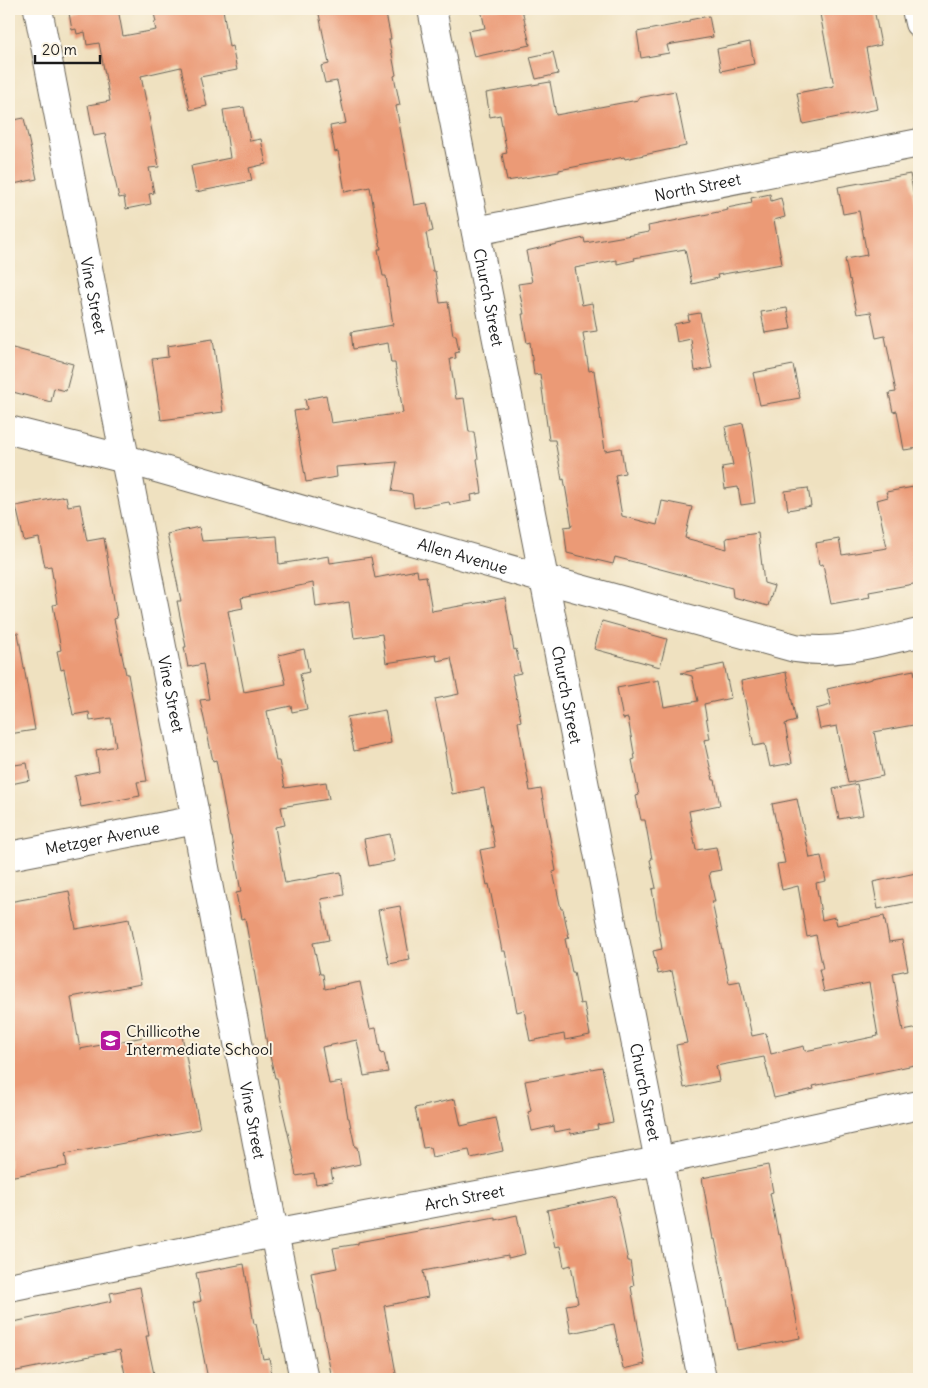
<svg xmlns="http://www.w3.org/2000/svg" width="928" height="1388" font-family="Delius,sans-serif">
<rect width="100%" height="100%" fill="#fcf5e5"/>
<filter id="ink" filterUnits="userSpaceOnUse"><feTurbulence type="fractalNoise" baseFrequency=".02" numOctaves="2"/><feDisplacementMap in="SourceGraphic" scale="10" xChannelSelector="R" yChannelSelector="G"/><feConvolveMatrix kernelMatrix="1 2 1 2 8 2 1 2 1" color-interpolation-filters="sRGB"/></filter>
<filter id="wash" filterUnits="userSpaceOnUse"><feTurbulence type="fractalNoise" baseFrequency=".0096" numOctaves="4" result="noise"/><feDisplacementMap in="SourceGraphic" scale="20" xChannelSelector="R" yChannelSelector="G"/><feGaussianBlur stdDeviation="1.12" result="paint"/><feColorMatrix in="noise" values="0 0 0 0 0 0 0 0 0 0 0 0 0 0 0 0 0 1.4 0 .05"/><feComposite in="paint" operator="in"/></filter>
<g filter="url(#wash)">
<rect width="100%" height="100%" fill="#efe1c0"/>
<g id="blocks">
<path fill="#eb9a76" d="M92 9H118L123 36 156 30 154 22H156L153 9H223L229 47 232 46 237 70 200 77 207 106 190 110 181 67 141 76 159 167 149 168 154 193 149 194 151 204 126 209 124 197 119 198 105 134 94 136 88 105 110 101 99 43 87 45 85 32 77 34 76 29 72 30 69 13Z
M318 9H385L391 39H389L396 75 394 76 400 105 396 106 414 205 427 203 433 231 426 233 433 271H435L440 303 448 302 453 335H456L459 352 455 353 456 358 450 359 456 399 464 398 469 432H474L478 459H477L482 493 471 495 472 501 450 505 449 502 414 508 412 494 392 491 397 462 336 467 337 477 306 482 294 411 307 409 305 399 326 395 331 423 403 413 395 363H391L388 343 353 349 351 332 393 325 386 276H383L378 249H381L370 187 345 192 338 151 335 152 330 126 346 123 337 81 325 83 321 66 329 64Z
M481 9H522L530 45 474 57 468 31 485 28Z
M819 9H874L881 45 866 48 878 109 803 124 797 93 834 86Z
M709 16 713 37 667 45 669 53 641 58 637 32 689 22V20Z
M750 42 754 64 721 71 717 49Z
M553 52 558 74 536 79 530 57Z
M550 82 556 115 638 100V98L675 91 686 146 625 159 624 157 559 170V172L507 181 502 154 507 153 500 115 490 117 486 93Z
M244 107 250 141 261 139 266 164 249 168 252 181 196 192 191 166 230 158 223 110Z
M24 118 37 179 9 185V121Z
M910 174 916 207 919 206V448L904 450 897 411 893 412 889 393 896 392 885 336 876 338 871 312 857 314 850 279 849 280 845 259 867 255 859 211 843 214 838 187Z
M770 194 771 201 781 198 785 217 774 220 782 264 717 275 718 278 692 284 685 249 634 258 635 260 617 264V260L575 268 582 305 592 303 597 331 583 333 589 371 594 370 605 451 621 448 625 473 615 475 622 516 657 525 662 501 692 507 685 538 727 549 726 538 758 533 764 583 774 586 768 606 733 597 732 588 615 557 613 564 567 553 564 527 572 526 564 479 562 480 555 440H549L540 374 534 375 530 342 527 343 522 314H524L518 284 532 282 526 251 584 238 585 243 649 232 648 226 728 210 727 208 752 203 751 198Z
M787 308 791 329 765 333 761 312Z
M700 313 712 368 695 371 691 339 677 342 674 324 689 321 688 315Z
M213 339 223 412 161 420 152 359 168 357 167 346Z
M9 347 73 364 66 391 54 388 51 402 9 391Z
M793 365 800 398 760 405 753 373Z
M743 423 749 453H748L755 503 741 505 738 487 725 489 722 467 733 465 725 427Z
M919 486V583L869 592 870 597 831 604 823 564 819 565 816 543 839 539 842 555 887 548 877 500 888 497 886 492Z
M808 488 811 506 788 510 785 491Z
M66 496 68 506 80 504 87 541 104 538 117 618 114 619 126 674H128L147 781 137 782 140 796 81 807 75 776 99 771 96 750 116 746 111 718 90 721 89 712 73 715 64 669 61 670 57 651 61 650 53 605 57 604 51 566 45 567 39 538 24 541 16 506Z
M199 527 202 541 277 536 279 564 329 556 330 563 371 557 375 578 417 570 418 577 426 576 432 611 505 598 514 650 516 649 521 673 512 675 521 721 518 722 530 791 541 789 556 871 553 872 561 909H563L569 938 565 939 572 972H574L580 1004 584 1003 590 1035 565 1040 564 1034 530 1041 524 1010 517 1012 505 951H502L489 884 487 885 480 850 495 847 484 788 452 794 445 752 446 751 435 699 459 694 451 658 437 661 436 655 386 663 382 634 354 638 349 602 316 607 313 583 241 598 243 608 228 611 244 692 286 684 279 655 304 649 309 672 300 674 307 709 292 712 291 706 267 711 276 761H279L285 788 326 782 329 799 281 807 285 825 275 827 285 883 318 877V876L341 872 344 895 321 899 329 940 313 943 320 974H323L325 989 360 982 370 1029 376 1028 381 1054 384 1053 388 1072 364 1076 357 1040 322 1047 329 1084 342 1082 348 1118H349L355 1147H357L360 1164 331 1170 333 1181 316 1184 314 1173 296 1176 293 1160 294 1159 283 1112 277 1078H275L270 1056H269L245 918 241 919 236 893 241 892 231 836H230L216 760 213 761 200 700 209 699 203 664 188 667 184 647H186L177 601H181L167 534Z
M602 621 667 639 660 667 594 649Z
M9 633H18L35 730 9 734Z
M724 664 731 698 704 704 710 739 704 740 713 780H715L720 805 689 811 696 850 716 847 721 870 710 872 709 874 715 902H712L729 983 740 981 752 1036 766 1033 771 1054 804 1046 805 1051 878 1036 869 983 824 992 819 969H823L816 935 807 937 798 886 782 890 777 864 785 863 772 804 797 799 810 858 821 856 826 881 816 883 822 920 835 917 837 925 884 916 889 942 902 940 908 970 893 973 903 1031 919 1028V1064L813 1086 814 1089 774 1098 764 1057 716 1066 719 1081 684 1088 676 1045 687 1043 672 971 658 974 653 951 662 949 652 889 656 888 650 860 652 859 645 820H641L636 796 639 795 632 760 635 759 628 718 623 719 617 688 659 680 664 707 698 701 692 676 681 673Z
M914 670 919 697V724L874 732 883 776 848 783 837 726 820 729 816 709 831 705 827 689 872 679V678Z
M786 672 796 721 785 724 792 763 770 767 765 744 754 746 741 681Z
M385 710 391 743 354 751 347 717Z
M27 763 30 780 11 784 9 766Z
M857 784 863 815 839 819 833 789Z
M390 834 395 861 369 866 364 839Z
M916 873 919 887V901L878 909 873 882Z
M69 891 76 929 129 919 141 984 71 997 80 1049 181 1030 200 1129 65 1154 67 1166 9 1177V902Z
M400 906 410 960 389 964 378 910Z
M602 1067 613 1122 597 1125 598 1129 571 1134 570 1129 555 1132 554 1126 532 1131 528 1112 531 1111 525 1081Z
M455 1099 461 1126 496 1118 503 1151 471 1158 469 1150 432 1157 430 1147 423 1148 415 1108Z
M768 1165 773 1192 770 1193 778 1235 780 1234 800 1338 737 1350 715 1239H713L702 1178Z
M615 1196 628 1261H630L634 1286 631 1287 645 1364 623 1369 614 1324 571 1333 566 1305 578 1303 571 1265 564 1267 560 1246 555 1247 547 1210Z
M517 1215 525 1254 508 1258V1255L423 1271 428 1297 384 1306 397 1379H332L319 1310H318L311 1273 337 1268 333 1248 358 1244V1242L495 1217V1220Z
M244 1264 254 1324H256L263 1359 269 1358 273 1379H208L193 1303 201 1301 196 1273Z
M140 1287 149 1336H146L155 1379H126L120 1350 12 1372 9 1354V1323L112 1301 110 1293Z"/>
</g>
</g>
<g filter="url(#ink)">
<use href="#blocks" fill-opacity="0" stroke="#666155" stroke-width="1"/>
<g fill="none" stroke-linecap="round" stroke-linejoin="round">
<defs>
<g id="minor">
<path id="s1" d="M38 9 125 459 196 820 274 1233 304 1379"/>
<path id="s2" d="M432 9 544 579 702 1379"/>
<path id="s3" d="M476 231 919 143"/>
<path id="s4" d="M9 430 125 459 544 579 795 648C837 655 879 642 919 633"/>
<path id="s5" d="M9 856 196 820"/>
<path id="s6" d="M9 1287 274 1233 659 1161 919 1105"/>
</g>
<path id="major" d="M916 9 919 23"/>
</defs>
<use href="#minor" stroke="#666155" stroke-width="30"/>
<use href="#major" stroke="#666155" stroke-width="30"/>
<use href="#minor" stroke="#fff" stroke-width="28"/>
<use href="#major" stroke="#fff" stroke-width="28"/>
</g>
</g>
<defs>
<symbol id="school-square" viewBox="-11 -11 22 22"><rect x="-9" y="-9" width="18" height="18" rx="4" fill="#b5179e" stroke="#fcf5e5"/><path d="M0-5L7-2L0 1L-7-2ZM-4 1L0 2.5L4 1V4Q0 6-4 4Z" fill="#fff"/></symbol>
</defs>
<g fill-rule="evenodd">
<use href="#school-square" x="98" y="1028" width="25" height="25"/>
</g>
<g text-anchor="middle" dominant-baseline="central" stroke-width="4" stroke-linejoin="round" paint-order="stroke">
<g font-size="16" fill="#1c1c1c" stroke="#fcf5e5">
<text stroke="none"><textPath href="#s3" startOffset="226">North Street</textPath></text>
<text stroke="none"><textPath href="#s1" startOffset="292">Vine Street</textPath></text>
<text stroke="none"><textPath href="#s2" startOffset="294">Church Street</textPath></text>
<text stroke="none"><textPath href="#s4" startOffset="471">Allen Avenue</textPath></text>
<text stroke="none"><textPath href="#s1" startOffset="698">Vine Street</textPath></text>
<text stroke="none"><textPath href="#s2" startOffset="699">Church Street</textPath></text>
<text stroke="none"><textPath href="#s5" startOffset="95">Metzger Avenue</textPath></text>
<text stroke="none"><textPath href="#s2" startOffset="1104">Church Street</textPath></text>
<text stroke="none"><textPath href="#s1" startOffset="1132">Vine Street</textPath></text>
<text stroke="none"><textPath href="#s6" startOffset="464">Arch Street</textPath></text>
</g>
<g font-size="16" fill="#1c1c1c" stroke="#fcf5e5" text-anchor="start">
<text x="126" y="1031">Chillicothe<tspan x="126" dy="18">Intermediate School</tspan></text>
</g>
</g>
<rect width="928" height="1388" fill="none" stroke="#fcf5e5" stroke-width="30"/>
<path d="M35 55v8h65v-8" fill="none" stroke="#1c1c1c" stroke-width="2.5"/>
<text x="42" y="55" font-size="15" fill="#1c1c1c" stroke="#fcf5e5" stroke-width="4" paint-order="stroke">20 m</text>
</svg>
